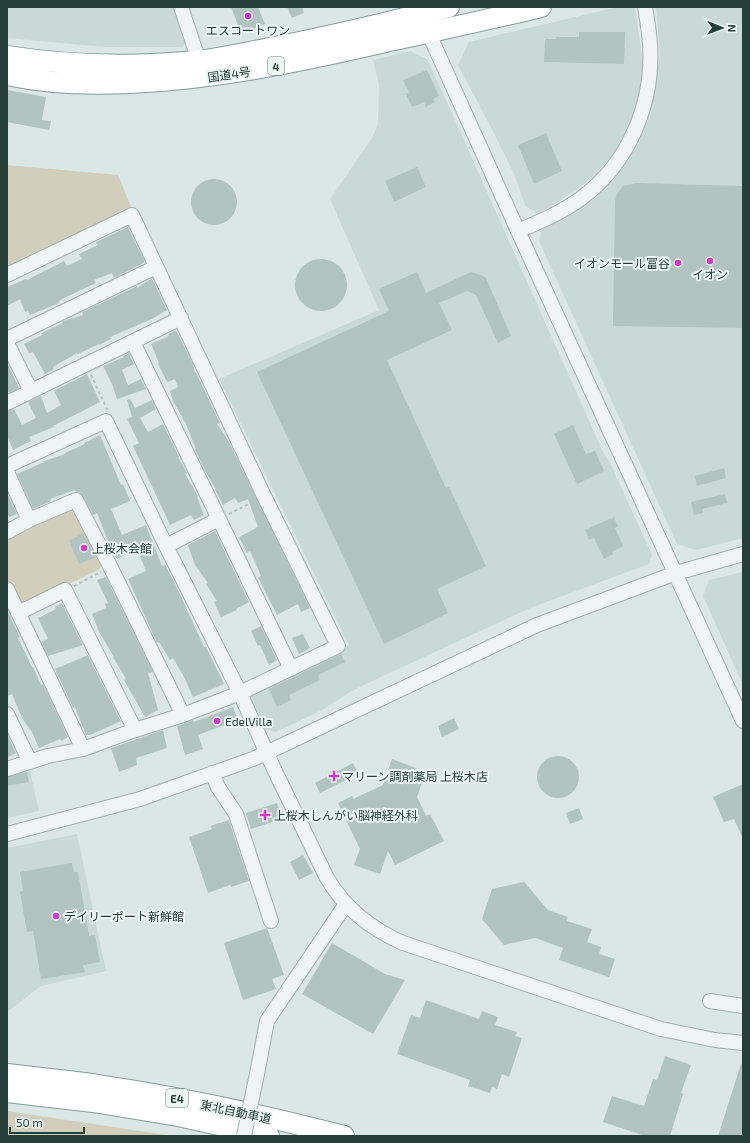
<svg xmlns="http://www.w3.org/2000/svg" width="750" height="1143" font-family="'Exo 2','Noto Sans JP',sans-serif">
<rect width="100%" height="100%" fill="#dbe7e4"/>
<path fill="#c9d9d5" d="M7 7H173L185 43 183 47H105L7 38Z
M618 7H635L644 71 640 94 628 129 614 153 595 176 551 207 538 213 526 207 514 174 494 133 458 65 469 42Z
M656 7H743V538L696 550 677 544 539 241 542 229 577 210 602 191 619 172 633 152 650 117 660 54Z
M410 51 427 59 451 111 602 450 612 467 652 555 649 564 530 608 368 683 352 691 320 711 276 732 265 729 251 700 252 693 349 645 219 379 379 310 330 199 372 138 378 124 379 84 373 60Z
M743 572V685L703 596 709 580Z
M29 767 39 811 7 818V772Z
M77 834 106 971 41 986 7 1012V848Z"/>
<path fill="#d1cfbc" d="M7 165 118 175 131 207 130 211 7 270Z
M71 507 79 510 103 560 100 569 25 605 18 602 7 580V538Z
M7 1111 173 1136H7Z"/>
<path fill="#b2c4c0" d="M231 7H258L265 24 241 33Z
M287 7H302L304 13 292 18Z
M579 32H625L624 64 544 62 545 39H556V37H579Z
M427 70 439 96 433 99 435 102 426 107 424 102 412 107 406 94 409 93 403 80Z
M7 90 46 97 42 120 51 121 49 130 7 122Z
M546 133 562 171 534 184 518 145Z
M417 167 426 187 394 202 385 181Z
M191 202a23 23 0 1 1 46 0a23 23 0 1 1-46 0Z
M637 183 743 186V328L613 326 615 201 617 194 623 186Z
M128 227 145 262 114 278 112 273 94 280 96 283 62 299 58 302 59 303 30 315 28 311 25 312 20 299 7 306V287L26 279 27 280 64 261 67 266 82 259 79 254 98 245 96 242Z
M295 285a26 26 0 1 1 52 0a26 26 0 1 1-52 0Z
M417 272 426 293 471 272 481 275 486 278 511 336 498 343 476 295 467 291 439 303 452 330 387 360 446 488 449 487 486 566 437 589 448 613 384 644 257 372 389 311 379 289Z
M152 278 167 310 152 319 110 337 111 339 99 345V344L78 354 77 353 53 367 54 369 45 374 33 352 29 353 24 344 42 335V333L63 323V321L83 315 82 312 137 286V288Z
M176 330 193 364 195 373 196 372 220 423 217 424 228 440 310 608 301 612 298 604 277 615 258 577 261 576 250 551 247 553 239 537 258 527 248 499 238 503 235 498 223 505 215 490 216 489 206 473 195 450 196 449 186 424 173 401 170 391 178 387 175 379 167 382 158 364 159 363 151 344 169 336 168 334Z
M129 353 134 364 122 370 128 385 141 379 146 389 117 399 112 384 103 366 124 357 123 356Z
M7 362 19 388 9 393 7 388Z
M87 374 100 402 53 426 54 427 29 437 31 441 13 450 7 436V411L14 409 22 425 36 418 28 402 41 396 47 413 61 405 54 391Z
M130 399 135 408 152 400 156 409 140 418 148 432 163 424 179 457H178L187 473 185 474 198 496 197 497 204 515 194 520 191 515 170 525 133 446 139 443 127 419 132 417 127 400Z
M573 425 586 454 595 451 604 471 577 484 554 434Z
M100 435 121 485 123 484 130 501 111 509 122 535 146 525 162 566 165 565 174 581 204 647H206L224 684 193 697 184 677 173 658 170 660 159 642 157 643 128 579 146 571 137 549 117 559 107 542 108 541 97 513 93 515 81 493 76 492 75 490 50 499 51 501 33 509 17 474 44 462V461L65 454V453L85 444 84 443Z
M724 468 726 478 697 486 695 476Z
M7 492 17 514 9 517 7 513Z
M725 494 727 503 702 509 703 513 694 515 691 502Z
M614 517 618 527 615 528 623 546 612 552 613 554 604 559 594 538 589 540 585 530Z
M215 531 249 602 236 609 237 610 221 617 214 602 217 601 206 584 208 583 195 565 188 545Z
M83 533 96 557 79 564 69 541Z
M106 577 153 672 148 673 158 710 145 717 124 680 126 679 113 657H114L99 632 92 614 106 608 105 604 108 603 97 580Z
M62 603 83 645 48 656 41 642 48 639 38 618 56 609 55 607Z
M7 609 20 637 18 638 32 667H33L41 685 43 684 68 737 61 741 60 739 39 748 31 730H30L22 718 12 694 7 696Z
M261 626 277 660 269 665 260 645 258 646 251 631Z
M303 634 310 648 299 654 292 638Z
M341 654 345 662 318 675 320 680 289 695 291 700 277 707 269 689Z
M88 655 121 721 90 735H86L75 707 73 708 55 669Z
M233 707 238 720 198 735 203 749 185 755 177 726 193 720 194 722Z
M454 718 459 729 442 737 438 726Z
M163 730 167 748 136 758 137 765 119 772 111 748Z
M7 734 16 753 7 758Z
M537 777a21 21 0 1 1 42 0a21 21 0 1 1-42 0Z
M392 759 418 769 413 780 422 783 417 797 426 816 430 814 444 841 395 865 388 851 380 874 354 865 360 849 338 803 352 796 353 799 383 785Z
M353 763 358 774 320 793 315 783Z
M27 772 29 782 7 786V777Z
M743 784V839L734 819 724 822 713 797Z
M277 803 282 819 251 829 246 813Z
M579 808 583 819 570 824 566 813Z
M229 820 249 881 231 887 230 885 208 893 189 837 212 829 210 826Z
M303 855 313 873 299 880 290 862Z
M72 863 74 872H78L89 936 95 935 100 962 83 965 85 972 41 979 33 931 27 932 20 892 23 891 20 872Z
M524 882 548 910 568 917 567 921 592 929 587 942 601 947 599 954 615 959 609 977 559 960 563 948 535 938 504 945 482 919 492 889Z
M267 928 284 975 272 979 276 989 243 1000 224 943Z
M332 943 385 974 405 980 373 1034 302 994Z
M426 1000 479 1019 482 1011 498 1017 495 1025 517 1032 515 1036 522 1038 509 1077 502 1074 497 1089 492 1087 490 1093 468 1086 470 1080 397 1054 411 1015 420 1018Z
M665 1056 691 1065 681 1093 683 1094 670 1136H645L603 1122 612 1096 644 1106 653 1079 657 1080Z
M741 1064 743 1065V1136H718Z"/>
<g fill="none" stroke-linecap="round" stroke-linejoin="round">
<defs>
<path id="minor" d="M181 7 199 61
M425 25 518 231 743 721
M518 231C539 222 561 213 580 199 629 164 654 103 650 43 649 31 647 19 645 7
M7 275 132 215 264 496 338 646 240 693 183 715 135 730 83 749 48 756 7 769
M7 339 156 267
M133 342 219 519 166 546
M7 343 31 391
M7 403 181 318
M7 466 106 421 166 546 240 693 274 769 327 878C345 909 371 929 403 943L661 1029 715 1040 743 1043
M7 472 29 520
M219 519 291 669
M7 532 29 520 76 500 110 566 183 715
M7 589 83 749
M18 613 65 590 135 730
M7 714 30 762
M212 773 218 787 236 814 271 921
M7 834 140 799 253 759 266 753 537 625 676 573 743 554
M710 1001 743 1006
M258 1069 267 1021 346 904"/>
<path id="highway" d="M7 56C70 66 134 67 197 61 218 59 239 54 260 50 323 38 386 23 449 7
M7 75C48 84 89 85 130 83 216 79 298 62 381 43 434 31 488 20 541 7
M7 1074C37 1078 68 1080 98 1085 181 1097 263 1115 344 1136
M7 1092 93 1102 178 1116 269 1136"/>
</defs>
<use href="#minor" stroke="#a1b1ad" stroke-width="16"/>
<use href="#highway" stroke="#829e98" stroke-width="22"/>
<path stroke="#b2bebc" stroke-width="2" stroke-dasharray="3 3" stroke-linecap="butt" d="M91 375 108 411
M229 514 253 502
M74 586 101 572"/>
<use href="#minor" stroke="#eef5f4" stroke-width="14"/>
<use href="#highway" stroke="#fff" stroke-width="20"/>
<defs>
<path id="minor-bridge" d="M244 1136 258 1069"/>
</defs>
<use href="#minor-bridge" stroke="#a1b1ad" stroke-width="16" stroke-linecap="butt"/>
<use href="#minor-bridge" stroke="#eef5f4" stroke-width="14"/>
</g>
<g fill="#d537d3" stroke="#ebf5f2" stroke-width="1.5">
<circle cx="248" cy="16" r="4"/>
<circle cx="710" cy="261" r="4"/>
<circle cx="678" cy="263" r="4"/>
<circle cx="84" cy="548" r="4"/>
<circle cx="217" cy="721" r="4"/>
<path d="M332 770h4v4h4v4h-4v4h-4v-4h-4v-4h4z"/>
<path d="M263 809h4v4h4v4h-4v4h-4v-4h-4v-4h4z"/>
<circle cx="56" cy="916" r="4"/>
</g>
<g text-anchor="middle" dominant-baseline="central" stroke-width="4" stroke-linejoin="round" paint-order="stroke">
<g fill="#ebf5f2" stroke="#607570" stroke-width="1">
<rect x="268" y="57" width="16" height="18" rx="3"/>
<rect x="166" y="1089" width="22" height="18" rx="3"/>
</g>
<g font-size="11" font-weight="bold" fill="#253e38">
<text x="276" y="66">4</text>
<text x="177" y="1098">E4</text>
</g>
<g font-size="12" fill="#253e38" stroke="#ebf5f2" text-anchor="start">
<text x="248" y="30" text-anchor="middle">エスコートワン</text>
<text x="670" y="263" text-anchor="end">イオンモール富谷</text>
<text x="710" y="274" text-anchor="middle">イオン</text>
<text x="92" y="548">上桜木会館</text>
<text x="225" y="721">EdelVilla</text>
<text x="342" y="776">マリーン調剤薬局 上桜木店</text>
<text x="274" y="815">上桜木しんがい脳神経外科</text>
<text x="64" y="916">デイリーポート新鮮館</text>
</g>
<g font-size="12" fill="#253e38" stroke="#ebf5f2">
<text transform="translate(229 74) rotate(-8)">国道4号</text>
<text transform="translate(236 1111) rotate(12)">東北自動車道</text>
</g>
</g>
<rect width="750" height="1143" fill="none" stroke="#253e38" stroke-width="16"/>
<g transform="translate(722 28) rotate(91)" stroke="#ebf5f2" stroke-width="3" paint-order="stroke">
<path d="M0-3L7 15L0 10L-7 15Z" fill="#253e38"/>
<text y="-6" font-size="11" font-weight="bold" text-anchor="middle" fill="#253e38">N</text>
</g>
<path d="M10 1127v6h74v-6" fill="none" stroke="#253e38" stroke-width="2"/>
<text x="16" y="1127" font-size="12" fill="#253e38" stroke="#ebf5f2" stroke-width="3" paint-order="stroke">50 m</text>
</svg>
